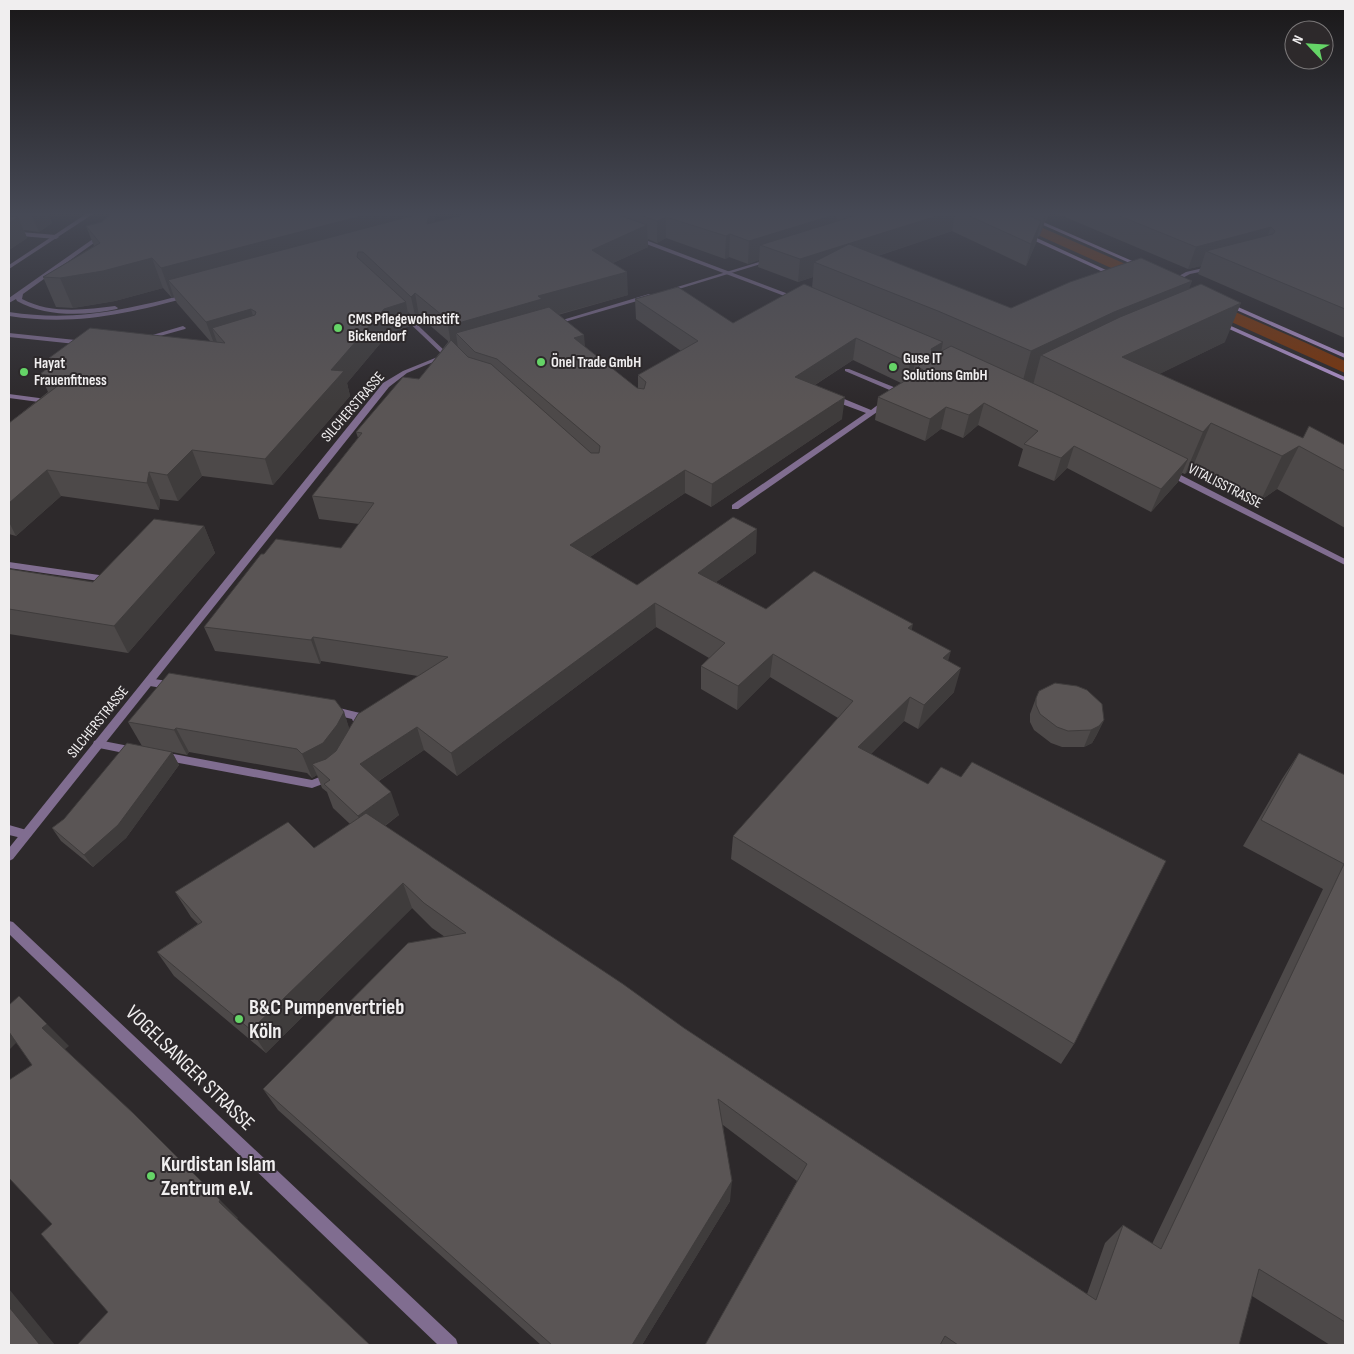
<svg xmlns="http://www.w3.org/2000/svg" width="1354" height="1354" font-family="'Sofia Sans Condensed',sans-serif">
<rect width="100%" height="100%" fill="#2d292b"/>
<path fill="#7c350a" d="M991 214H1011L1304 342 1345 361V373Z"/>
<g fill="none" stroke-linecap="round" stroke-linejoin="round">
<path fill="#806d90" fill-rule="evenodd" d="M9 231 56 235 59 237 56 239 9 235Z
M1212 266 1214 267V269L1190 274 1175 282 1170 281 1186 272Z
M398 310H402L448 354V356H444L398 312Z
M183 326 186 328 185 329 142 341 139 339Z
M9 333 85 341 88 343 85 345 9 337Z
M845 369H849L906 392 899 394 845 371Z
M9 394 39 398 43 400 39 402 9 398Z
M831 396H837L871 410 883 401 890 403 738 509H732V505L866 413 831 400Z
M9 562 106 576 111 579 106 582 9 568Z
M148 678 174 682 179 686 174 690 144 685 143 682Z
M331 706 360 713 366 727 365 730H357L352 719 327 713 326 710 327 707Z
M98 740 134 747 138 748 139 751 138 754 134 755 94 747 93 744 94 741Z
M163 752 312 780 332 772 336 773 337 776 336 779 312 788 163 760 159 759 158 756 159 753Z
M9 825 30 831 32 834 30 837 26 839 9 835Z
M9 921 13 922 456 1339 458 1345H438L9 934Z"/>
<path fill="#806d90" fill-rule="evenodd" d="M769 259 774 260 669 292 664 291Z
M649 294 652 296 651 297 554 325 549 324Z
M445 354 450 355 407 373 389 387 13 859 9 861V848L383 383 403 371Z"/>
<path fill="#806d90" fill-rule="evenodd" d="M86 214H93L9 269V265Z
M100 234 105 235 23 294 22 299C50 314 85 310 115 306L118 308 117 309C85 316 46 317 17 301L16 299 9 303V298Z
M635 236 799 298 800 299 795 300 633 239 632 238Z
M188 294 190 295V297C126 314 75 326 9 316V312C76 322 123 310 188 294Z
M1165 470H1171L1345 559V565L1165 474Z"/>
<path fill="#b092cb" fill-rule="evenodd" d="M1018 214H1025L1146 267 1141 268Z
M1022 233H1026L1119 276 1114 277 1022 235Z
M1225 303H1229L1345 354V358L1225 305Z
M1218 322H1222L1345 377V381L1218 324Z"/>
</g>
<path fill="#4d4949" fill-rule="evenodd" d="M9 214H48L52 223 39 232 24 230 27 238 9 250Z
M484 214H1049L1046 221H1045L1043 227 1039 237 1038 236 1036 243 1026 266 952 231 878 256 1011 308 1189 289 1225 342 1159 374 1303 438 1345 445V528L1277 489 1261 500 1193 466 1185 474 1182 473 1178 482 1151 512 1067 468 1054 481 1018 466 1023 449 978 425 963 438 941 429 925 441 875 420 878 397 901 383 853 360 815 385 842 419 711 507 685 493 590 557 637 585 756 553 716 582 766 609 912 630 948 661 954 692 918 729 904 721 871 754 1074 1044 1061 1064 731 859 733 836 838 718 770 677 737 710 701 689V666L709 658 656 627 457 776 424 750 379 781 399 815 385 826 684 1028 1087 1294 1105 1243 1123 1225 1152 1244 1323 889 1243 846 1282 779 1299 753 1345 775V1345H1330L1252 1296 1239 1345H705L797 1181 723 1125 730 1201 642 1345H541L278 1110 263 1089 445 937 432 928 412 908 266 1053 174 976 157 952 198 924 191 917 175 892 314 848 350 824 333 808 327 792 322 788 317 775 312 778 307 773 189 752 187 755 172 752 179 765 126 838 93 867 61 841 52 828 64 819 142 746 128 722 344 712 349 729 418 676 321 661 320 664 215 651 204 627 264 554 341 548 359 524 319 519 312 496 358 438 356 432 419 379 448 342V341L419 316 416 320 408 312 410 326 389 333 347 383 350 396 273 485 202 476 178 501 160 499 159 510 61 496 16 536 9 534V423L48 392 40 374 52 364 49 358 210 341 177 303 174 297 172 298 163 288 115 301 73 308 56 307 43 277 94 246 86 226 435 222 480 216ZM666 238 725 259 729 257 748 264 759 260 758 267 798 282 813 277 812 288 733 323 635 299 636 319 681 351 638 375V388H637L585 347 558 315 628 295 613 263 648 247V239L657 243Z
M1058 214H1345V338L1198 274 1201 266 1188 269Z
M204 526 215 553 128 653 9 634V569L93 582Z
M1036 698 1104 720 1096 736 1092 743 1084 747H1062L1051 743 1034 730 1030 722V714Z"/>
<path fill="#3f3c3c" d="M31 214H48L52 223 39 232Z
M369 214H436L434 226 428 227 168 280 174 297 172 298 161 268Z
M837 214 835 236 760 245 759 260 748 264 749 241Z
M847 214H904L845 232Z
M943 214H955L952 231 835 270 814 262 813 277 798 282 800 259Z
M1045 214H1046L1043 227 1039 237Z
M18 217 27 238 9 250V222Z
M666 217V238L657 243V221Z
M1041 221 1036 243 1026 266 1031 244Z
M647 225 648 247 593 272 592 250Z
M1271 227 1262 249 1206 251 1201 266 1188 269 1196 247Z
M730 234 729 257 725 259 726 236Z
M152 258 163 288 115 301 73 308 60 278Z
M627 272 628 295 544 318 456 333 458 348 452 350 448 326 538 296Z
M1192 281 1178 319 1041 355 1033 385 1020 391 1031 351 1114 312Z
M415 293 419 316 416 320 411 297Z
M406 302 410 326 389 333 347 383 350 396 273 485 265 459 331 370 384 309Z
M1241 303 1225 342 1121 393 1122 357Z
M251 309 258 333 212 328 218 345 215 346 206 322Z
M584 335 586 356 574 338Z
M856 338 853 360 793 399 795 377Z
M943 342 939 363 927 370 931 349Z
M915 362 911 383 906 385 910 363Z
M845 397 842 419 711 507 712 484Z
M984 403 978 425 963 438 969 415Z
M946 407 941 429 925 441 930 419Z
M1211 423 1193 466 1185 474 1203 432Z
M1074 446 1067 468 1054 481 1061 458Z
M1299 446 1277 489 1261 500 1282 456Z
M192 450 202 476 178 501 167 475Z
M1188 459 1178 482 1151 512 1161 489Z
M47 470 61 496 16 536 9 522V503Z
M685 470V493L572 569 570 545Z
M149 472 160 499 159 510 147 483Z
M204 526 215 553 128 653 114 626Z
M757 529 756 553 697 596 698 573Z
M655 603 656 627 457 776 451 753Z
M913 624 908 647V628Z
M313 637 321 661 320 664 311 640Z
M951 651 944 675 943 658Z
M773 654 770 677 737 710 738 686Z
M961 668 954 692 918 729 924 705Z
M910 697 904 721 853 771 858 747Z
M344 712 352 737 332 767 312 764 317 775 312 778 302 754Z
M1104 720 1096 736 1092 743 1084 747 1091 730Z
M417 727 424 750 368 788 360 764Z
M176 728 189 752 187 755 174 730Z
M172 752 179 765 126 838 93 867 84 855Z
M391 792 399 815 366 839 358 816Z
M403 883 412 908 266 1053 251 1030Z
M47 1024 69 1046 64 1050 42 1028Z
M9 1027 20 1039 9 1050Z
M732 1181 730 1201 642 1345H632Z
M220 1200 238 1218 236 1220 219 1202Z
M9 1289 55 1345H40L9 1307Z"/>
<path fill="#5a5555" stroke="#3f3c3c" d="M111 214H369L161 268 152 258 103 271 60 278 43 277 100 243 86 226 102 222Z
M419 214H429L427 224 468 214H477L480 216 484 214H616L647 225 592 250 627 272 538 296 542 299 448 326 445 323 448 320 415 293 411 297 363 252H358L357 257 406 302 384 309 331 370 344 371 265 459 192 450 167 475 149 472 147 483 47 470 9 503V423L68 378 40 374 60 359 49 358 90 328 225 343 212 328 255 315 256 312 251 309 206 322 168 280Z
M637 214H837L749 241 730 234 726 236 666 217 657 221Z
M860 214H943L800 259 760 245Z
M965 214H1025L1041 221 1031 244Z
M1115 214H1345V309L1206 251 1273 234 1275 231 1271 227 1196 247Z
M9 216 18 217 9 222Z
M849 244 1011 308 1070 282 1141 258 1192 281 1114 312 1031 351 938 311 814 262Z
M804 284 943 342 931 349 932 352 938 353 951 346 1052 392 1188 459 1161 489 1074 446 1061 458 1024 444 1038 431 984 403 969 415 946 407 930 419 878 397 923 370 918 367 920 365 915 362 910 363 856 338 795 377 845 397 712 484 685 470 570 545 637 585 733 517 757 529 698 573 766 609 814 571 913 624 908 628 951 651 943 658 961 668 924 705 910 697 858 747 928 784 941 767 961 777 972 762 1166 861 1074 1044 733 836 853 701 773 654 738 686 701 666 725 643 655 603 451 753 417 727 360 764 391 792 358 816 324 784 330 780 312 764 326 759 336 751 358 714 448 657 313 637 311 640 204 627 261 554H264L276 539 341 548 374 503 312 496 362 433 356 432 403 377 419 379 451 340 468 357 491 364 591 453H599L600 446 497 359 475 352 456 333 549 307 584 335 574 338 637 388 644 389 646 382 638 375 698 341 635 299 678 287 733 323Z
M1201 284 1241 303 1122 357 1303 438 1309 426 1345 445V471L1299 446 1282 456 1211 423 1203 432 1041 355 1120 317Z
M154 519 204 526 114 626 9 609V569L93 582Z
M169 673 335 700 344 712 337 725 323 743 302 754 297 749 176 728 174 730 128 722Z
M1055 683 1077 686 1087 690 1102 704 1104 720 1099 726 1091 730 1068 731 1057 727 1040 714 1036 705V698L1039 691Z
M127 743 172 752 118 825 84 855 52 828 64 819Z
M1299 753 1345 775V1322L1259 1269 1239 1345H958L945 1336 940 1345H705L807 1164 718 1099 732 1181 632 1345H552L263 1089 408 943 466 933 424 903 403 883 251 1030 157 952 202 922 175 892 288 822 314 848 366 813 623 984 684 1028 1096 1300 1123 1225 1161 1249 1344 864 1261 820Z
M19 996 47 1024 42 1028 133 1113 220 1200 219 1202 370 1345H77L108 1312 41 1234 52 1224 9 1178V1080L32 1065 9 1032V1005Z
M9 1307 40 1345H9Z"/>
<linearGradient id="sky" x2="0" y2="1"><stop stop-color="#191718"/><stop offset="0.53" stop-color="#464955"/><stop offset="1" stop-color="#464955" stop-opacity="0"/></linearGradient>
<rect width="1354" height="403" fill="url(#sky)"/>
<g fill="#65d467" stroke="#2d292b" stroke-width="2">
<circle cx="338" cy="328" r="5"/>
<circle cx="541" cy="362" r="5"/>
<circle cx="893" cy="367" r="5"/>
<circle cx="24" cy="372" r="5"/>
<circle cx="239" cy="1019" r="5"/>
<circle cx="151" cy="1176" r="5"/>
</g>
<g text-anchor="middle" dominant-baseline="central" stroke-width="4" stroke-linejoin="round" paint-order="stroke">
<g font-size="15" font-weight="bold" fill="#f0eeef" stroke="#2d292b" text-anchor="start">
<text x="348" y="319">CMS Pflegewohnstift<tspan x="348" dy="17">Bickendorf</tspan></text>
<text x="903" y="358">Guse IT<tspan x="903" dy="17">Solutions GmbH</tspan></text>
<text x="551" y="362">Önel Trade GmbH</text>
<text x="34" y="363">Hayat<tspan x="34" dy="17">Frauenfitness</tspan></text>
</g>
<g font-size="15" fill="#f0eeef" stroke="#2d292b">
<text transform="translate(353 407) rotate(-49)">SILCHERSTRASSE</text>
<text transform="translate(1225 486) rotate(27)">VITALISSTRASSE</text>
<text transform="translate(98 722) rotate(-51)">SILCHERSTRASSE</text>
</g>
<g font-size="21" font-weight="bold" fill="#f0eeef" stroke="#2d292b" text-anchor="start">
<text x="249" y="1007">B&amp;C Pumpenvertrieb<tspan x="249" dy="24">Köln</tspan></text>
<text x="161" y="1164">Kurdistan Islam<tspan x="161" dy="24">Zentrum e.V.</tspan></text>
</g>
<g font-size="21" fill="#f0eeef" stroke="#2d292b">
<text transform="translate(190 1068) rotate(44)">VOGELSANGER STRASSE</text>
</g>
</g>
<rect width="1354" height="1354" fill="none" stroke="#f0eeef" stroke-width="20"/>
<g transform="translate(1309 45) rotate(295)"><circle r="24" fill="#2d292b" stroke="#7b7879"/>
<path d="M0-4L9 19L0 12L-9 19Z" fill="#65d467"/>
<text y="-8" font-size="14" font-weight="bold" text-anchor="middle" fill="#f0eeef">N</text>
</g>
</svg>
